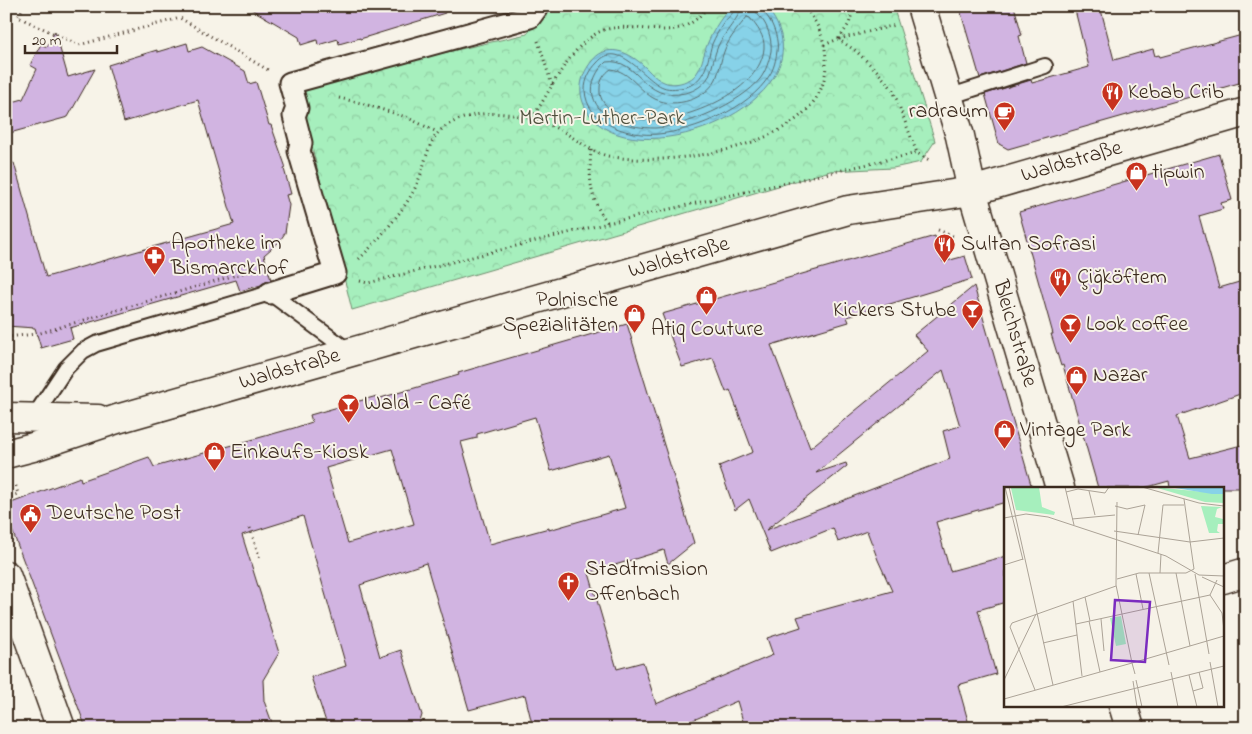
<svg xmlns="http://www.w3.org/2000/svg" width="1252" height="734" font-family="'Indie Flower',sans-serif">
<defs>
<pattern id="park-crowns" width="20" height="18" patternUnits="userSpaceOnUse" patternTransform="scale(1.25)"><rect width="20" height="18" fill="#a6efbd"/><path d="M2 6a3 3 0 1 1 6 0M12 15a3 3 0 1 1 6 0" fill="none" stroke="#90cda2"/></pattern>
<pattern id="water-waves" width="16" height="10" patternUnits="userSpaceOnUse" patternTransform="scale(1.25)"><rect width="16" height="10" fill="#87d2e8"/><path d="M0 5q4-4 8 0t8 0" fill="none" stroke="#75b4c7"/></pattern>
</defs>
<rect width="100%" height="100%" fill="#f7f3e8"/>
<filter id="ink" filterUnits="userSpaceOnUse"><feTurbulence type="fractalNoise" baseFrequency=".02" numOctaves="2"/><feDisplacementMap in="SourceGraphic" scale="10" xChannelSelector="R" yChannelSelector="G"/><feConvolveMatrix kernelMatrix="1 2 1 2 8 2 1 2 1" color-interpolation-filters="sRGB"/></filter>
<g filter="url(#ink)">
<path fill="url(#park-crowns)" stroke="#708c6e" d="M556 6H893L935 141 921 162 893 168 830 171 352 310 297 86 527 34 547 9Z"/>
<path fill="url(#water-waves)" stroke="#698f97" d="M732 6H764C773 14 778 24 781 35 801 116 619 179 585 107 577 91 581 74 592 61 604 45 623 49 638 61 647 67 653 78 664 82 670 85 680 84 686 81 703 76 702 54 709 40 715 27 722 16 732 6Z"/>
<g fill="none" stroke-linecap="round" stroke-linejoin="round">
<path stroke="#596d6f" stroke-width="1" d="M735 6C735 13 729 16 725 21 720 28 715 37 712 44 709 54 708 65 703 73 699 80 693 85 686 87 679 88 670 90 663 87 644 80 619 37 597 63 590 70 585 80 585 90 586 124 630 137 658 134 694 131 750 108 769 76 774 69 776 59 777 51 779 41 774 27 769 19 766 14 762 12 761 6
M742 6C741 16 723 34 718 46 714 55 713 66 709 76 704 85 695 91 685 93 642 103 639 57 606 62 597 70 590 83 593 96 596 108 606 117 618 122 630 126 643 128 655 128 685 127 741 103 760 79 766 71 769 61 771 51 772 42 769 30 764 22 760 16 755 14 755 6
M747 17 750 18C757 27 765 36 764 48 761 90 692 118 656 120 637 121 597 114 600 88 600 80 605 73 611 69 630 71 639 91 655 99 676 109 706 99 716 79 720 69 721 58 725 49 730 37 739 27 747 17Z"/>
</g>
<path fill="#d1b4e1" stroke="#3b2a1e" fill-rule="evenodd" d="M246 6H444L445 13 360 39V38L339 44 338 39 318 45 317 40 301 45 299 37Z
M959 6H1014L1022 35 1019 36 1026 63 980 78Z
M1074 6H1100L1114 60 1153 49 1155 56 1159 55 1160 57 1246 34V81L1008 149 999 144 985 94 1031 80 1032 83 1089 67Z
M55 31 68 77 95 69 68 117 6 134V104L23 99 37 69 30 65 41 44 47 47Z
M187 43 189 51 202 47 245 71 249 84 256 82 269 125H271L286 168 284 169 291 194 286 195 289 205 285 233 279 242 264 255 271 280 261 285 240 291 236 280 70 328 73 339 41 348 35 328 6 326V164L14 163 46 277 234 224 198 100 124 122 108 65 157 50V52Z
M1219 154 1232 200 1221 203 1223 209 1199 216 1219 288 1246 280V392L1177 416 1190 458 1246 444V488H1170L1169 481 1144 488H1098L1063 365 1061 366 1051 334H1053L1019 212Z
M935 236 943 262 965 256 972 279 847 317 849 322 771 345 810 448 928 351 914 335 974 286 1032 488H1006V502L936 522 950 571 1006 556V602L978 610 996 674 958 685 970 728H745L737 701 675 728H533L525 695 469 710 426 563 360 585 380 657 401 650 422 715 418 728H328L311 677 346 666 303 516 242 535 279 653 263 680 264 701 274 728H86L6 514V505L80 477 81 481 149 457 154 467 294 428 312 422 310 415 377 396V399L459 375 458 373 627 324 694 543 668 564 664 550 589 573 617 669 643 662 656 704 773 655 767 638 801 627 797 617 892 591 878 560 867 531 838 542 833 528 771 553 749 499 735 510 719 466 753 452 730 390 726 392 713 358 682 367 662 314ZM943 370 960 426 943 431 950 459 766 530 847 466 846 463 816 473ZM535 417 551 471 609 454 625 508 549 530V528L490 544 461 442 477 438V434ZM392 449 414 524 348 543 326 468Z"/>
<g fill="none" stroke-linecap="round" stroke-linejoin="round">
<defs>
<path id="service" d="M948 97 1045 66
M33 418 66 368 83 351 96 344 270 293 350 352"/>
<path id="pedestrian" d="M270 293 335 273 299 151 301 143 294 116 297 108 290 83 530 17 538 6"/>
<g id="minor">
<path id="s1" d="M921 6 960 136 972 191 1060 488"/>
<path d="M6 575 61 728"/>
<path d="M1223 579 1246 572"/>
<path d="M1123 705 1130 728"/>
</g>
<g id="tertiary">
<path d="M6 417 98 419"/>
<path id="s2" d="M6 454 33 447 117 419 848 210 972 191 1246 112"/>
</g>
</defs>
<use href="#service" stroke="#3b2a1e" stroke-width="18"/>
<use href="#pedestrian" stroke="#3b2a1e" stroke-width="25"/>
<use href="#minor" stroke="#3b2a1e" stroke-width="31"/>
<use href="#tertiary" stroke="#3b2a1e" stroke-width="31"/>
<path stroke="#3b2a1e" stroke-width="3" stroke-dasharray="1 4" stroke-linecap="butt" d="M24 6 18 17 79 45 180 18 268 70
M839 39 896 25
M839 39 849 24 854 6
M538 41 552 85
M824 45 838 39 856 51 877 71 893 90 917 153 931 161
M339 98 361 103 406 117 437 132
M532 118C551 91 568 48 599 32 627 19 664 39 689 24 697 20 703 12 709 6
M591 150C589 178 589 200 608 223
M938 230 953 236
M359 259C375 244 403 211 413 192 432 157 421 130 467 117 496 108 536 117 562 131 578 140 591 152 608 156 667 168 813 149 825 75 829 50 821 24 803 6
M360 281 368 283 608 223 917 153
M6 337 37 334 256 269
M6 498 18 494 15 483
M250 528 260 559"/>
<use href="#service" stroke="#f7f3e8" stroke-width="14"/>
<use href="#pedestrian" stroke="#f7f3e8" stroke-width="21"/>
<use href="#minor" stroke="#f7f3e8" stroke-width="28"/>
<use href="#tertiary" stroke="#f7f3e8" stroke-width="28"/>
</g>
</g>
<defs>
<symbol id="restaurant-pin" viewBox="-11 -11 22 30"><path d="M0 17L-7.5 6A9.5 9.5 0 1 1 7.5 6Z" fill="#c8321e" stroke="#f7f3e8"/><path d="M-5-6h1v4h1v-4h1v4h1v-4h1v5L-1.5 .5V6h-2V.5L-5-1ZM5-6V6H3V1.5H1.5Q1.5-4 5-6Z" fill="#fff"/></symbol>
<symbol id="cafe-pin" viewBox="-11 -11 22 30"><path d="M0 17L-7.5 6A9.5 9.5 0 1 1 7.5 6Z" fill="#c8321e" stroke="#f7f3e8"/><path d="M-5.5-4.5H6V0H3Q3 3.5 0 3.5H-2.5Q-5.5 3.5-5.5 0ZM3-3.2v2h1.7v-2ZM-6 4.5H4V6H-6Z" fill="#fff"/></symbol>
<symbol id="shop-pin" viewBox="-11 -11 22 30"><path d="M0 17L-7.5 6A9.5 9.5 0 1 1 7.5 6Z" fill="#c8321e" stroke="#f7f3e8"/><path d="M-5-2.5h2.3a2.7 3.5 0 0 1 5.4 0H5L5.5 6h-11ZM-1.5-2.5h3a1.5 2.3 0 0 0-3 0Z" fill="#fff"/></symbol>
<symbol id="pharmacy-pin" viewBox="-11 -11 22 30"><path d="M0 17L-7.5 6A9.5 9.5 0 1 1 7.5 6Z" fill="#c8321e" stroke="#f7f3e8"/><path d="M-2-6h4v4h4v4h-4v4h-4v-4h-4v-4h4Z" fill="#fff"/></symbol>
<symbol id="bar-pin" viewBox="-11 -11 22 30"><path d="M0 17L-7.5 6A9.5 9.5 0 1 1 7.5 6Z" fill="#c8321e" stroke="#f7f3e8"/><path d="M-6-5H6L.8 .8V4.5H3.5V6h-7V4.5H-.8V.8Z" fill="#fff"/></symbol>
<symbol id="civic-pin" viewBox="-11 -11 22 30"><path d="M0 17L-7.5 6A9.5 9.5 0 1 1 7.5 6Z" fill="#c8321e" stroke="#f7f3e8"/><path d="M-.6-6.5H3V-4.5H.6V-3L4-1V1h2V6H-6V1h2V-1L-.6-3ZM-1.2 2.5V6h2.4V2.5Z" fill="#fff"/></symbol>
<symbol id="church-pin" viewBox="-11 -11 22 30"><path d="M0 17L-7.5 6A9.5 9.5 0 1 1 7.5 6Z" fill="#c8321e" stroke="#f7f3e8"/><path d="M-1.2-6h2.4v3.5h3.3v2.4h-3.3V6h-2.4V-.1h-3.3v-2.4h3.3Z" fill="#fff"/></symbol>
</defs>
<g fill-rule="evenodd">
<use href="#restaurant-pin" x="1100" y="80" width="25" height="34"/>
<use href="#cafe-pin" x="992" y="100" width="25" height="34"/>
<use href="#shop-pin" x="1124" y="160" width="25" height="34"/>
<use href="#restaurant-pin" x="932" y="232" width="25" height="34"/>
<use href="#pharmacy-pin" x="142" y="244" width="25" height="34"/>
<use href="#restaurant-pin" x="1048" y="266" width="25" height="34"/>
<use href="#shop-pin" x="694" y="284" width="25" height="34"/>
<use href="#bar-pin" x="960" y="298" width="25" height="34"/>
<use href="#shop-pin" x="622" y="302" width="25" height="34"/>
<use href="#bar-pin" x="1058" y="312" width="25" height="34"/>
<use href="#shop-pin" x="1064" y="364" width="25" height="34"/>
<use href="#bar-pin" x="336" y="392" width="25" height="34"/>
<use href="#shop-pin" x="992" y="418" width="25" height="34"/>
<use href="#shop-pin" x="202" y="440" width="25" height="34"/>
<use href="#civic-pin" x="18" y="502" width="25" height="34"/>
<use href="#church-pin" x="556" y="570" width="25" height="34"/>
</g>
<g text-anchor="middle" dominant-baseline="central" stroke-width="4" stroke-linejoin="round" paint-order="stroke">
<g font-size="22" fill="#3b2a1e" stroke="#f7f3e8" text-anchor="start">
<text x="1128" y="93">Kebab Crib</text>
<text x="988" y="112" text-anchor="end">radraum</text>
<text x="1152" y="173">tipwin</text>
<text x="171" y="244">Apotheke im<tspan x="171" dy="25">Bismarckhof</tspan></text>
<text x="961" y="245">Sultan Sofrasi</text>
<text x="1077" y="278">Çiğköftem</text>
<text x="618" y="301" text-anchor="end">Polnische<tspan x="618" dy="25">Spezialitäten</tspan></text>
<text x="956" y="311" text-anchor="end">Kickers Stube</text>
<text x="1086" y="325">Look coffee</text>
<text x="707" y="330" text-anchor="middle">Atiq Couture</text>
<text x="1093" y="376">Nazar</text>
<text x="364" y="404">Wald - Café</text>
<text x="1020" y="431">Vintage Park</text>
<text x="230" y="453">Einkaufs-Kiosk</text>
<text x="47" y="514">Deutsche Post</text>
<text x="585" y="570">Stadtmission<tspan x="585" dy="25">Offenbach</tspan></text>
</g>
<g font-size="22" fill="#50513e" stroke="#f7f3e8">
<text x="602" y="119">Martin-Luther-Park</text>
</g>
<g font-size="22" fill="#3b2a1e" stroke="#f7f3e8">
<text stroke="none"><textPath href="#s2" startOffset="1106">Waldstraße</textPath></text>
<text stroke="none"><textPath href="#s2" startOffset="701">Waldstraße</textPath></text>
<text stroke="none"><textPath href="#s1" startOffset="341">Bleichstraße</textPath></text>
<text stroke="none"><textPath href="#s2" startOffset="296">Waldstraße</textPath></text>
</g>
</g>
<g transform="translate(1004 487)">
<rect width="220" height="220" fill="#f7f3e8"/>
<path d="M10 0H35L38 20 51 25 50 28 12 23 7 1ZM150 0 220 7V16L201 15ZM197 19 218 20 213 22 211 30 219 32 220 37H214L213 44 216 46H205ZM117 129 122 157 112 159 106 131Z" fill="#a6efbd"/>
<path d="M165 0H220V7H208Z" fill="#87d2e8"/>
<path fill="none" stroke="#aca397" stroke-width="1" d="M1 0 19 73M5 0 49 198M61 0 70 38M138 0 195 16 220 19M85 4 91 28M62 5 74 2 101 6 105 0M113 15 112 98 128 176 220 149M111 19 123 22 141 18 134 48M0 31 22 27 44 30 162 69 195 88 220 89M68 32 111 28M110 44 186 55 220 51M154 66 159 18H180M0 78 19 72M145 86 165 178M156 86 157 67M172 86 186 159M132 87 139 122M191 87 205 167M198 90 220 100M113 92 135 86H182L190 82 180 12M206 108 218 126 220 143M206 108 213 93M81 110 86 134M69 114 78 189M97 132 100 164M85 134 96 185M72 137 206 108M39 156 73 148M206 175 214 220M167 185 174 220M185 188 193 220M0 193 32 127M132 193 138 220M129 194 133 220M31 203 6 140 8 136 112 99M189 204 199 201 195 185M0 212 128 176 131 187M57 220 220 179"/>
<path fill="#7b2cbf" fill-opacity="0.15" stroke="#7b2cbf" stroke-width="2.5" d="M111 113 146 115 141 175 107 173Z"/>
<rect width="220" height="220" fill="none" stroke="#3b2a1e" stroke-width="2.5"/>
</g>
<rect width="1252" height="734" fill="none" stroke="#f7f3e8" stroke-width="25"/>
<rect x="12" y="12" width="1227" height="709" fill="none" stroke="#3b2a1e" stroke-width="2" filter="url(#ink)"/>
<path d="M25 45v8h92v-8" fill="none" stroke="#3b2a1e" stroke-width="2.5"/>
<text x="32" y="45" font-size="15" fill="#3b2a1e" stroke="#f7f3e8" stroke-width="4" paint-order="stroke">20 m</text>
</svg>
